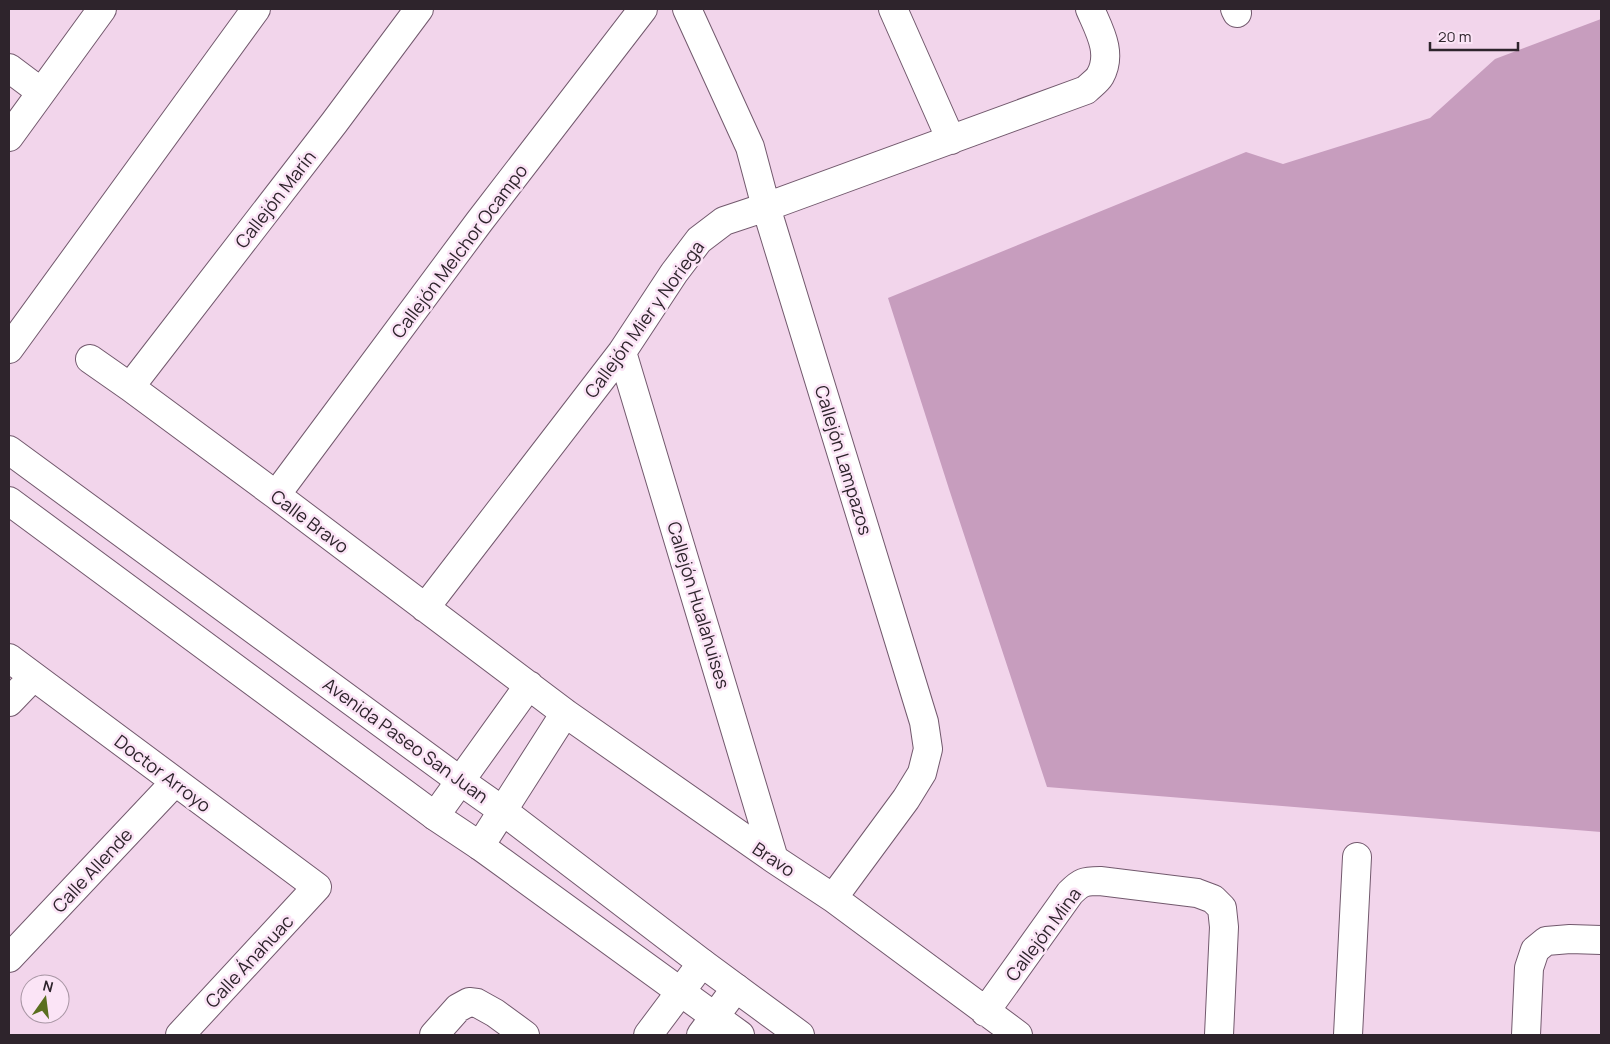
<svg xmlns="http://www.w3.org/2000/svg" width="1610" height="1044" font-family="Manrope,sans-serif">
<rect width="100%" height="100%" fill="#f2d5eb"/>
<path fill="#c79dbe" d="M1601 19V832L1047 787 949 489 888 298 1246 152 1283 164 1430 118 1495 59Z"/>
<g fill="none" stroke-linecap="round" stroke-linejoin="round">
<defs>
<path id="street" d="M687 9 750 147 766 207 924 722 928 749 922 773 906 799 833 898
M893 9 951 140
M1235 9 1237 13
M9 68 41 92
M9 137 102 9
M9 349 256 9
M622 352 774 859
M90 359 130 387 276 495 565 713 774 859 833 898 1018 1035
M130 387 334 123 419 9
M276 495 479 222 643 9
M425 608 622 352 674 273 699 240 724 221 766 207 1086 90C1091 85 1097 81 1100 76 1113 53 1099 30 1090 9
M9 658 317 887 180 1035
M9 702 33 677
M435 816 529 685
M480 846 565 713
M9 958 175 782
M985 1012 1070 893C1081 882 1084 881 1100 881L1197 893 1213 899 1222 908 1224 927 1219 1035
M434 1035 458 1008 469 1002 477 1003 495 1013 525 1035
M648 1035 702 963
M701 1035 736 988
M1348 1035 1357 857
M1526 1035 1529 968 1535 950 1546 941 1570 939 1601 940"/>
<path id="secondary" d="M9 450 459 780 503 811 702 963 800 1035
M9 501 435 816 480 846 740 1035"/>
</defs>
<use href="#street" stroke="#72596d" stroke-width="30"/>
<use href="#secondary" stroke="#72596d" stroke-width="30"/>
<use href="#street" stroke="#fff" stroke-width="28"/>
<use href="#secondary" stroke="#fff" stroke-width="28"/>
</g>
<g text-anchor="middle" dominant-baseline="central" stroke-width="5" stroke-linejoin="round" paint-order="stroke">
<g font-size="18" fill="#2e242c" stroke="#fbe4f6">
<text transform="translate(275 199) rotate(-52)">Callejón Marín</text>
<text transform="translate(459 251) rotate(-53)">Callejón Melchor Ocampo</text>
<text transform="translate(644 319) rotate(-54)">Callejón Mier y Noriega</text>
<text transform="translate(844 460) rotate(73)">Callejón Lampazos</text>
<text transform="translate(310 521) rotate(37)">Calle Bravo</text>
<text transform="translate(699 605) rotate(73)">Callejón Hualahuises</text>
<text transform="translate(406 740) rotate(36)">Avenida Paseo San Juan</text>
<text transform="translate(163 773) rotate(37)">Doctor Arroyo</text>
<text transform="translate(774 859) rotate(34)">Bravo</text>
<text transform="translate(92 870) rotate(-47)">Calle Allende</text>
<text transform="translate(1043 934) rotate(-53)">Callejón Mina</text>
<text transform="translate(249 961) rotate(-47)">Calle Ánahuac</text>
</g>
</g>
<rect width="1610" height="1044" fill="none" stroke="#2e242c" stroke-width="20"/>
<g transform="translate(45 999) rotate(14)"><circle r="24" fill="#fbe4f6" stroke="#a997a5"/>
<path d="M0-4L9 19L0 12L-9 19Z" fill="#5a6f1f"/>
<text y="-8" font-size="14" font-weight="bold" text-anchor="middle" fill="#2e242c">N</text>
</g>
<path d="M1430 42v8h88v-8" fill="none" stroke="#2e242c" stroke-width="2.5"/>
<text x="1438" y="42" font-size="15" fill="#2e242c" stroke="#fbe4f6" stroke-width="4" paint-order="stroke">20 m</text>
</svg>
